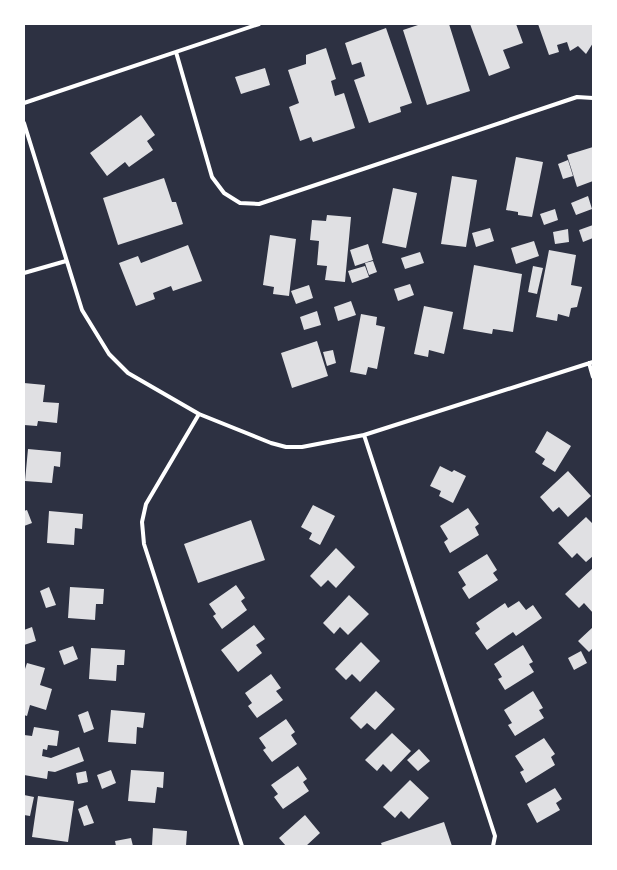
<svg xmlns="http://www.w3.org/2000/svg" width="617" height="870" font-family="'PT Sans',sans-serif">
<rect width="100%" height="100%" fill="#2d3142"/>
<path fill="#e0e0e3" d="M421 24H449L470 91 427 105 403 30Z
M470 24H516L523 43 503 50 510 68 489 76Z
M538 24H592L593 43 586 54 578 46 570 51 567 42 557 45 559 52 549 55Z
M386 28 412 103 400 107 401 112 369 123 354 80 365 76 361 62 352 65 345 43Z
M326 48 336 79 331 81 335 96 344 93 355 128 313 142 311 137 300 141 289 107 299 103 288 70 306 64V55Z
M265 68 270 85 241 94 235 77Z
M141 115 155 135 147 141 153 150 129 167 125 162 107 176 90 153Z
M593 147V181L577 187 567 155Z
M516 157 543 162 532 217 518 215V212L506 210Z
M568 160 573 176 563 179 558 164Z
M452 176 477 180 466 247 441 244Z
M164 178 172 202H176L183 224 118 245 103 198Z
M393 188 417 193 406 248 382 243Z
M588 196 592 209 576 215 571 203Z
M555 209 558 220 544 225 540 214Z
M327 215 351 217 345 282 325 280 327 266 317 265 319 241 310 240 312 220 326 221Z
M593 225V238L583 242 579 230Z
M490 228 494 241 476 247 472 233Z
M568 229 569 242 555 244 553 232Z
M270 235 296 239 289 296 273 294 274 287 263 285Z
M534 241 539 256 516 264 511 248Z
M368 244 373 260 355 266 350 250Z
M188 245 202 281 173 291 171 286 153 293 155 299 136 306 119 263 138 256 141 263Z
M549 250 576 255 571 285 582 287 577 307 571 308 569 317 558 314 557 321 536 317Z
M420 252 424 263 405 269 401 258Z
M373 261 377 272 369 275 365 263Z
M474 265 522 274 513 332 493 329 492 334 463 329Z
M365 266 369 277 352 283 348 271Z
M533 266 543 268 537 294 528 292Z
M410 284 414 295 398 301 394 289Z
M309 285 313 298 296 304 291 291Z
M351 301 356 315 338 321 334 307Z
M424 306 453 312 444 354 429 350 428 357 414 354Z
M317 311 321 325 304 330 300 317Z
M361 314 377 317 376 325 385 327 377 369 368 367 366 375 350 372Z
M317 341 328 376 292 388 281 353Z
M333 350 336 363 327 366 323 352Z
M24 383 45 385 43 402 59 403 57 423 38 421 37 426 24 425Z
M547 431 571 446 555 472 542 464 545 459 535 452Z
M28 449 61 452 60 467 54 466 52 483 25 481Z
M440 466 452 472 454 470 466 476 453 503 439 496 441 491 430 486Z
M568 471 591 496 568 517 559 507 553 512 540 497Z
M313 505 335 516 320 545 309 539 312 533 301 527Z
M468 508 479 524 475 527 479 535 450 553 444 542 448 539 440 526Z
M27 510 32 523 24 526V511Z
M49 511 83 514 82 529 75 528 74 545 47 543Z
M586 517 593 524V556L586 562 577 553 572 558 558 543Z
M251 520 265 560 198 583 184 544Z
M336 548 355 567 336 588 328 580 321 587 310 576Z
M487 554 497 570 493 573 498 580 469 599 462 588 466 585 458 572Z
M593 568V613L584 603 579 608 565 594Z
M236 585 245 598 241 601 247 610 222 629 213 616 216 614 209 604Z
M49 587 56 605 46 608 40 591Z
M70 587 104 589 103 604H96L95 620 68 618Z
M349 595 369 614 348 635 340 627 334 634 323 623Z
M519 601 526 610 533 605 542 618 516 636 513 632 487 650 475 633 480 629 476 623 505 603 508 608Z
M254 625 265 639 256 645 262 653 238 672 221 650Z
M32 627 36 641 24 645V630Z
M593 627V648L589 652 578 641Z
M361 642 380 661 360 682 352 674 346 680 335 669Z
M523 645 533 662 529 664 534 672 505 690 498 679 502 677 494 664Z
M73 646 78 659 64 665 59 651Z
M91 648 125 650 124 665H117L116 681 89 679Z
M581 651 587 663 574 670 568 658Z
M27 663 45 668 40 685 52 689 46 710 30 705 27 716 24 715V672Z
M271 674 281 688 276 691 283 700 257 718 248 706 252 703 245 693Z
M376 691 395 709 375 730 367 723 361 729 350 718Z
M533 691 543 708 539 710 544 718 515 736 508 725 512 723 504 710Z
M111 710 145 713 143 728 137 727 136 744 108 742Z
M88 711 94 729 84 733 78 715Z
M286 719 295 732 291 735 297 744 272 762 263 750 266 748 259 738Z
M34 727 59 731 57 746 48 745 47 750 43 749 42 756 51 758 79 747 84 761 55 772 48 771 47 779 24 775V735L32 736Z
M392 733 411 751 391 772 383 764 377 771 365 760Z
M544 738 555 754 551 757 555 765 526 783 520 772 524 770 515 756Z
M419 749 430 761 418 771 407 760Z
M298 766 307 779 303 782 309 791 283 809 274 797 278 794 271 785Z
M111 770 116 783 102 789 97 775Z
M131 770 164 772 163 788 157 787 155 803 128 801Z
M86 771 88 782 78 784 76 773Z
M410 780 429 798 409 819 401 811 395 818 383 807Z
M555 788 562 799 556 803 560 810 537 823 527 804Z
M24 795 34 797 30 816 24 815Z
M38 796 74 801 68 842 32 837Z
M87 805 94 823 84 826 78 809Z
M305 815 320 833 306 846H286L279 838Z
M444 822 452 846H382L381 843Z
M153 828 187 831 186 846H152Z
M131 838 133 846H116L115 841Z"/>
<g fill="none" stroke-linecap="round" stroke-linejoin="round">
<path stroke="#fff" stroke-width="4" d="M176 52 212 177 224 193 240 203 259 204 577 97 593 98
M24 103 259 24
M24 123 82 310 109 354 128 373 199 414 271 443 286 447H302L364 435 593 362
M24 273 66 261
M589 363 593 377
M199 414 146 504 142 522 144 544 242 846
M364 435 495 836 493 846"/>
</g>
<rect width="617" height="870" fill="none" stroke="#ffffff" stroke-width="50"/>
</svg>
